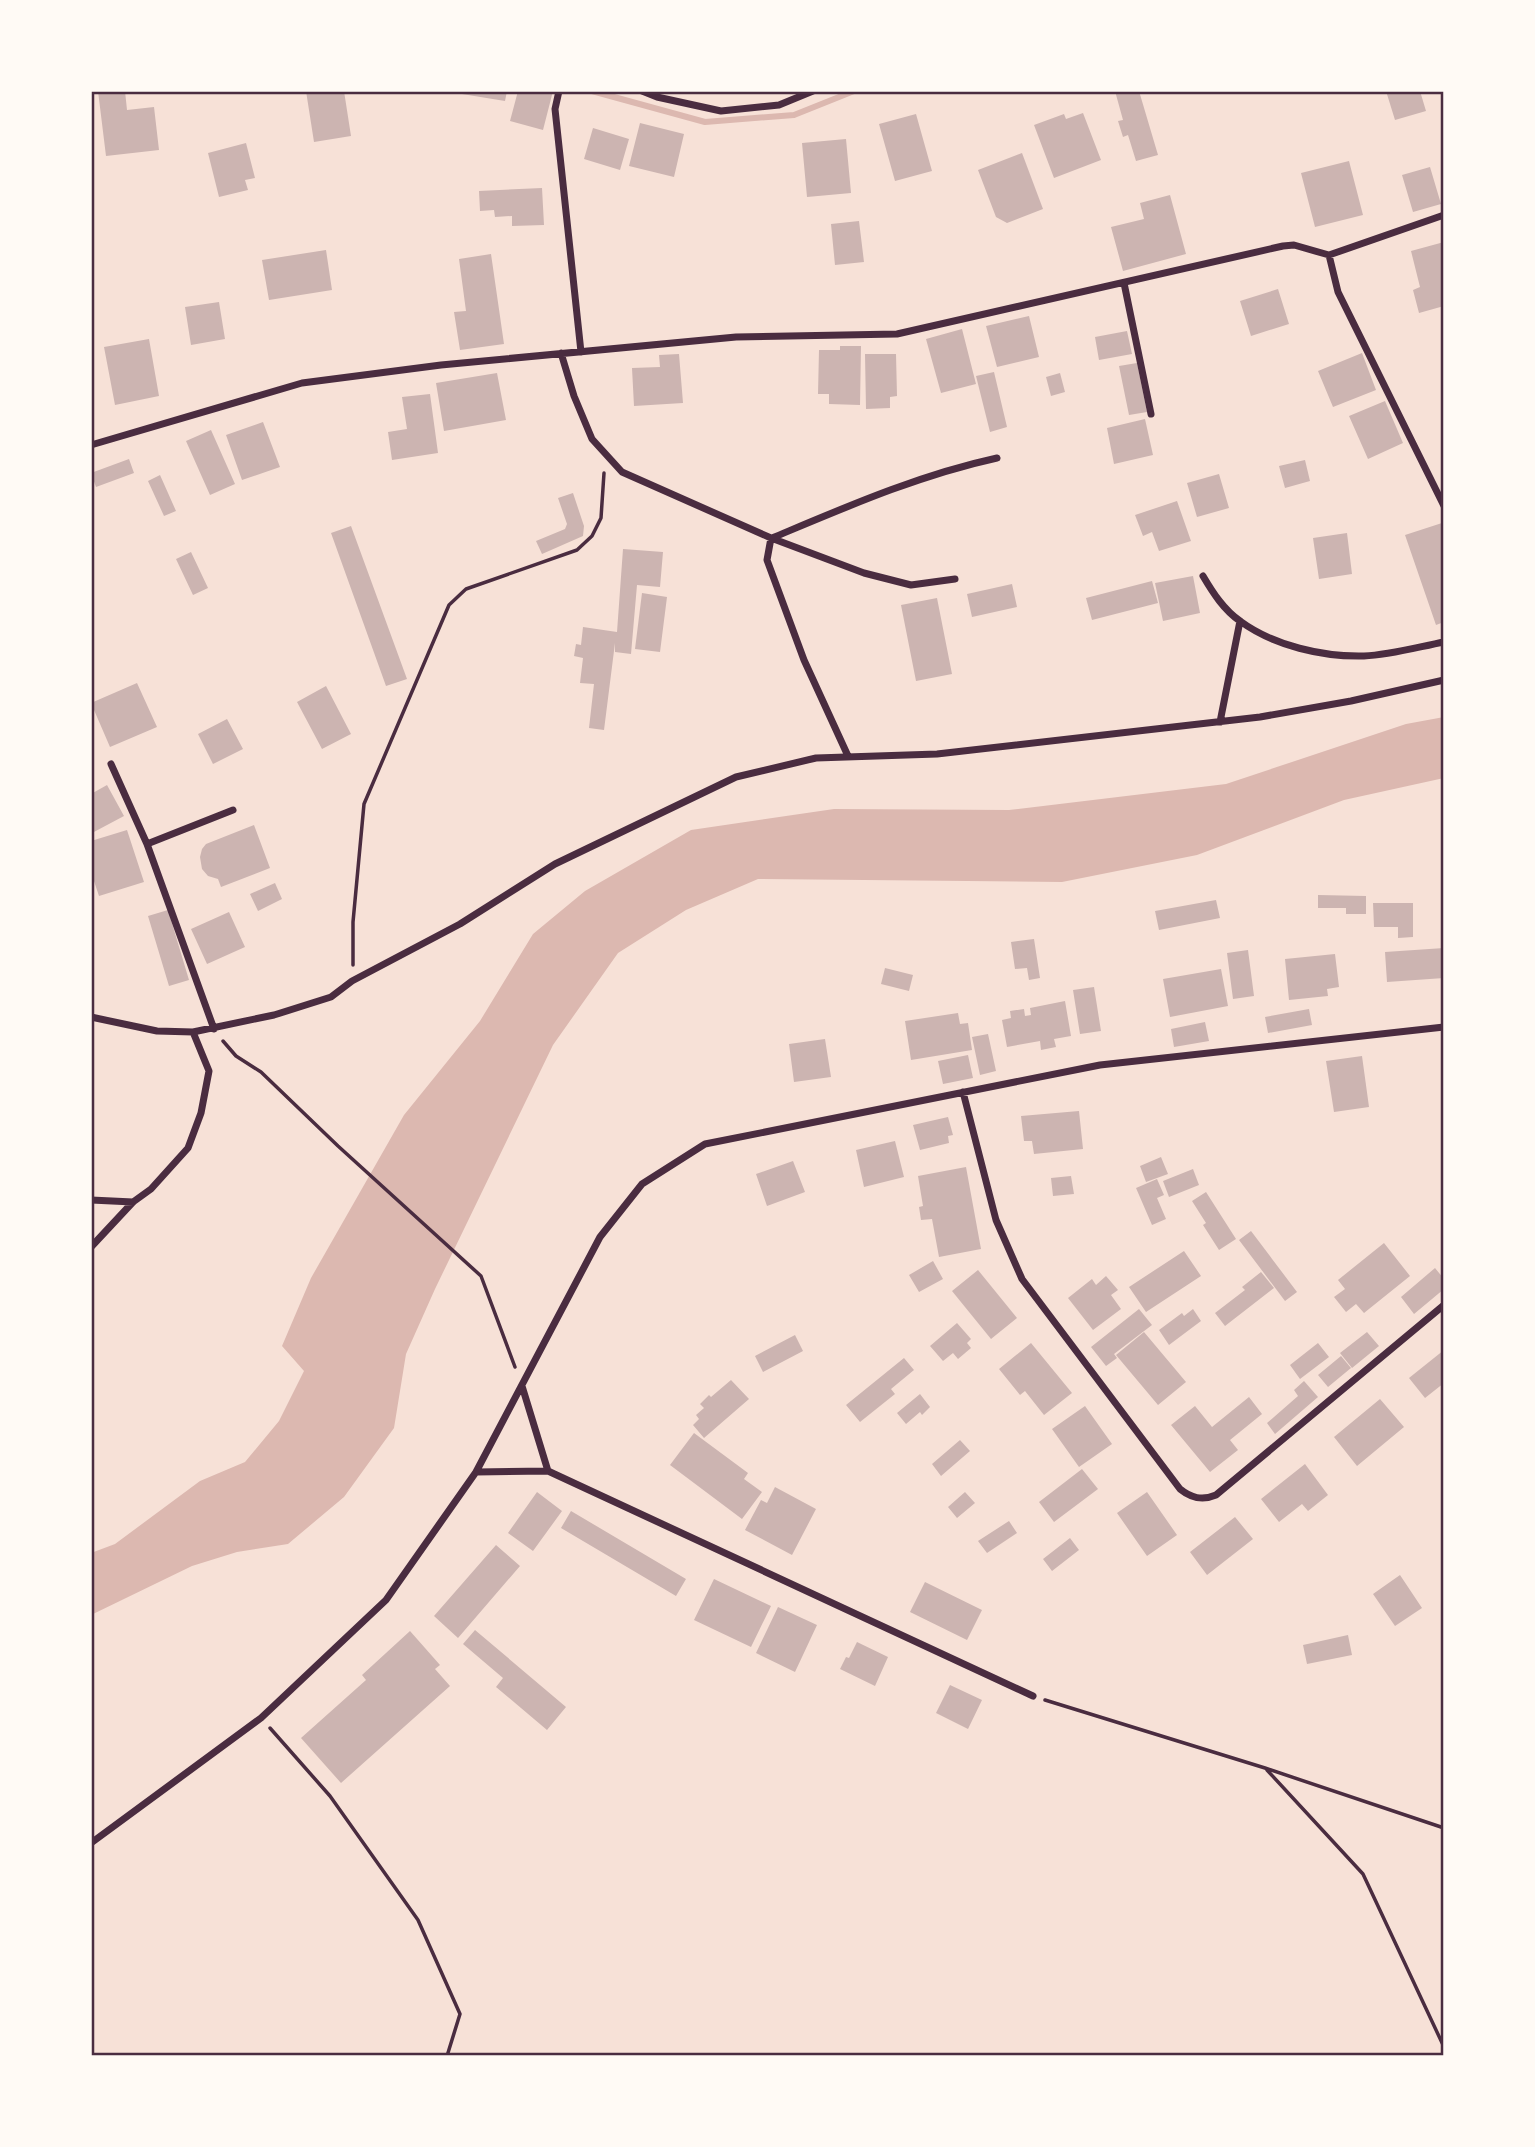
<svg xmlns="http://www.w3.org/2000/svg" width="1535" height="2147" font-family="'Exo 2',sans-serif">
<rect width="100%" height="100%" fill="#f7e1d7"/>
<path fill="#dcb8b0" d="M1444 717V778L1344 800 1197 855 1062 882 758 879 686 910 618 953 553 1045 435 1289 406 1354 394 1428 344 1497 288 1544 237 1552 192 1566 91 1615V1553L115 1544 200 1481 245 1462 279 1421 304 1371 282 1346 311 1278 404 1115 480 1021 533 934 585 891 691 830 834 809 1009 810 1226 784 1406 724Z"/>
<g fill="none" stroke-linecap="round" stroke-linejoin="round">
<path stroke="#dcb8b0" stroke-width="6" d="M592 91 705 122 794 115 854 91"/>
</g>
<path fill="#ccb4b1" d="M98 91H125L127 110 154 107 159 150 106 156Z
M306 91H344L351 136 314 142Z
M463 91H507L505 101 462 94Z
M518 91H553L543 130 510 121Z
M1115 91H1139L1158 155 1136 161 1128 135 1123 137 1118 121 1123 120Z
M1386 91H1420L1426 111 1395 120Z
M1083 113 1101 160 1054 178 1034 125 1064 114 1066 119Z
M916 114 932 171 895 181 879 124Z
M640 123 684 134 674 177 629 166Z
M593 128 629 139 620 170 584 159Z
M846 139 851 193 807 197 802 143Z
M246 143 255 178 245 180 248 190 219 197 208 153Z
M1022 153 1043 209 1007 223 996 217 978 170Z
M1349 161 1363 215 1315 227 1301 173Z
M1430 167 1441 204 1413 212 1402 175Z
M542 188 544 225 512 226V216L495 217 494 210 480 211 479 191Z
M1170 195 1186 254 1123 271 1111 227 1144 219 1140 203Z
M859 221 864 262 835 265 831 224Z
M1444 242V306L1419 313 1413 290 1420 287 1411 251Z
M326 250 332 290 269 300 262 260Z
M491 254 504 344 460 350 454 312 466 311 459 259Z
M1278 289 1289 324 1251 336 1240 301Z
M219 302 225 339 191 345 185 307Z
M1029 316 1039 357 997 367 986 326Z
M962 329 976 384 941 393 926 339Z
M1127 331 1132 354 1099 360 1095 337Z
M149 339 159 396 115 405 104 347Z
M840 346H861L860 405 829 404V394H818L819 350H840Z
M1362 353 1376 390 1333 407 1318 371Z
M679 354 683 403 634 406 632 368 660 367 659 355Z
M865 354H896L897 396 890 397V408L866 409Z
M1137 363 1147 412 1129 415 1119 366Z
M994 372 1007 427 990 432 976 376Z
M497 373 506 420 444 431 436 383Z
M1060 373 1065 392 1051 396 1046 377Z
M430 394 438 453 392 460 388 432 407 429 402 397Z
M1385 401 1403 443 1368 459 1349 416Z
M1145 419 1153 455 1114 464 1107 428Z
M263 422 280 467 242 480 226 435Z
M211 430 235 484 210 495 186 441Z
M129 459 134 473 96 487 91 473Z
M1305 460 1310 481 1285 488 1279 466Z
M1219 474 1229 508 1197 517 1187 483Z
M160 475 176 511 164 516 148 481Z
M573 493 584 526 583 536 542 554 536 541 565 529 567 524 558 498Z
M1177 501 1191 541 1159 551 1152 532 1143 536 1135 515Z
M1442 523 1444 528V622L1436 625 1405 535Z
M351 526 407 679 386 686 331 533Z
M1347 533 1352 574 1319 579 1313 538Z
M623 549 663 552 660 587 637 585 631 654 615 652V643L604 730 589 728 594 684 580 683 583 658 574 656 576 644 581 645 583 627 617 632Z
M191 552 208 588 193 595 176 559Z
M1193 576 1200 613 1163 621 1155 583Z
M1152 581 1158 603 1092 620 1086 598Z
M1012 584 1017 607 972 617 967 594Z
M642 593 667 597 660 652 635 649Z
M937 598 952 674 916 681 901 605Z
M137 683 157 727 110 747 91 703Z
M326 686 351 734 322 749 297 702Z
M227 719 243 749 213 764 198 734Z
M107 785 124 816 92 833 91 794Z
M254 825 270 868 221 887 218 879 208 876 202 869 200 857 202 849 206 844Z
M127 830 144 882 99 896 91 872V841Z
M275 883 282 899 258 911 250 894Z
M1318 895 1366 896V914H1346V908H1318Z
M1216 900 1220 918 1159 930 1155 911Z
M1373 903H1413V937L1398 938V927H1374Z
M168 910 189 980 169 986 148 916Z
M229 912 245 947 207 964 191 929Z
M1034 939 1040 978 1029 980 1027 968 1015 969 1011 942Z
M1444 948V978L1387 982 1385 952Z
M1248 950 1254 996 1233 999 1227 953Z
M1335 954 1339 987 1327 989 1328 996 1289 1000 1285 959Z
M885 968 913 975 909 991 881 984Z
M1221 969 1228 1006 1170 1017 1163 979Z
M1094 987 1101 1031 1080 1034 1073 990Z
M1065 1001 1071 1036 1054 1039 1056 1047 1041 1050 1040 1041 1007 1047 1002 1020 1011 1018 1010 1011 1024 1009 1025 1016 1031 1015 1030 1008Z
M1309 1009 1312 1025 1268 1033 1265 1017Z
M958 1013 960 1024 968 1023 972 1050 911 1060 905 1021Z
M1205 1022 1209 1041 1174 1047 1171 1029Z
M988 1034 996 1071 980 1075 972 1037Z
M825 1039 831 1077 794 1082 789 1044Z
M968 1055 973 1078 943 1084 938 1061Z
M1362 1056 1369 1107 1334 1112 1326 1061Z
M1079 1111 1083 1149 1034 1154 1032 1141H1024L1021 1116Z
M948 1117 953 1135 948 1136 949 1143 920 1150 913 1125Z
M895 1141 904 1177 864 1187 856 1150Z
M1161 1157 1168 1174 1146 1182 1140 1166Z
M793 1161 805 1192 767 1206 756 1174Z
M966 1167 981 1249 939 1257 932 1219 921 1220 919 1207 923 1206 918 1176Z
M1193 1169 1199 1185 1169 1197 1163 1181Z
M1071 1176 1074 1194 1053 1196 1051 1178Z
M1157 1179 1164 1195 1157 1198 1166 1219 1152 1225 1136 1188Z
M1206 1192 1236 1239 1219 1250 1203 1225 1206 1223 1192 1201Z
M1251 1231 1297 1292 1285 1301 1239 1240Z
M1384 1243 1410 1276 1364 1313 1356 1304 1346 1312 1334 1297 1345 1289 1338 1280Z
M1184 1251 1201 1276 1146 1312 1129 1287Z
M933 1261 943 1279 919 1292 909 1275Z
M1435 1268 1444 1279V1289L1414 1314 1401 1297Z
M978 1270 1017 1318 991 1339 952 1291Z
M1261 1272 1274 1288 1225 1326 1215 1313 1245 1290 1242 1287Z
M1106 1276 1118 1290 1111 1295 1121 1309 1093 1330 1068 1298 1092 1279 1096 1285Z
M1139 1309 1152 1325 1114 1354 1117 1358 1106 1366 1091 1347Z
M1193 1309 1201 1321 1169 1345 1159 1330 1182 1313 1184 1316Z
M957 1323 971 1339 967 1343 971 1348 958 1359 953 1353 943 1361 930 1346Z
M1144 1332 1186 1382 1158 1405 1116 1355Z
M1367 1332 1379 1346 1352 1368 1340 1353Z
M795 1335 803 1351 763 1372 755 1356Z
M1031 1343 1072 1393 1044 1415 1025 1391 1020 1395 999 1369Z
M1318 1343 1329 1357 1300 1379 1290 1365Z
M1444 1350V1383L1425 1398 1409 1378Z
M1341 1356 1351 1368 1328 1387 1318 1375Z
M904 1358 914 1370 891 1389 895 1394 860 1422 846 1405Z
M731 1380 749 1399 704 1438 693 1425 699 1419 696 1415 704 1408 700 1404 709 1395 711 1397Z
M1304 1381 1318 1397 1275 1434 1267 1423 1298 1396 1294 1390Z
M920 1394 930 1407 922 1415 920 1412 906 1424 897 1413Z
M1249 1397 1262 1414 1230 1440 1238 1450 1210 1472 1171 1425 1195 1406 1212 1427Z
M1380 1399 1404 1427 1357 1466 1334 1437Z
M1085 1406 1112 1444 1079 1467 1052 1429Z
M694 1433 748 1473 744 1479 762 1492 742 1519 670 1465Z
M960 1440 970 1451 941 1476 932 1464Z
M1305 1464 1328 1495 1308 1511 1302 1504 1279 1522 1261 1499Z
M1082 1469 1098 1489 1054 1522 1039 1502Z
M775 1487 816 1509 792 1555 745 1530 761 1500 767 1503Z
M537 1492 562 1511 533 1551 508 1533Z
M965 1492 975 1503 957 1518 948 1507Z
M1147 1492 1177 1535 1147 1556 1117 1513Z
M571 1511 686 1579 676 1596 561 1528Z
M1235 1517 1253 1539 1207 1575 1190 1552Z
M1009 1521 1017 1533 987 1553 978 1541Z
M1070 1538 1079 1550 1052 1571 1043 1559Z
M496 1545 520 1566 458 1638 434 1616Z
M1400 1575 1422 1608 1395 1626 1373 1594Z
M714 1579 771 1606 751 1647 694 1620Z
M925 1582 982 1610 967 1640 910 1612Z
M778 1607 817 1625 795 1672 756 1653Z
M475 1630 566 1707 547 1730 496 1687 503 1678 463 1644Z
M410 1631 440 1665 435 1669 450 1686 341 1783 301 1738 366 1680 362 1675Z
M1348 1635 1352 1655 1307 1664 1303 1645Z
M857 1642 888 1657 875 1686 840 1669 846 1657 849 1658Z
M950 1685 982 1700 968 1729 936 1713Z"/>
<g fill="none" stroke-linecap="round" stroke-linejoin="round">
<path stroke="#4a2c40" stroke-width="3.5" d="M353 965V922L364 804 449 605 466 589 577 550 592 536 601 518 604 473
M223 1041 236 1056 261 1072 338 1146 481 1276 515 1367
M1045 1700 1265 1768 1444 1828
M270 1728 330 1796 418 1920 460 2014 447 2056
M1267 1770 1363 1874 1444 2047"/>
<path stroke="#4a2c40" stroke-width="7" d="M559 91 555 109 581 352
M642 91 657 97 721 111 779 105 813 91
M1329 255 1338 292 1444 506
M1124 283 1151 414
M561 353 574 396 592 439 622 472 771 538 864 573 911 585 955 579
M91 445 302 383 441 365 736 337 897 334 1283 246 1294 245 1329 255 1444 215
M771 538 767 560 804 660 848 756
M772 538C846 507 919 475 997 458
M1203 576C1213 593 1224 610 1240 621 1274 646 1323 657 1364 656 1390 655 1418 647 1444 642
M1220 722 1240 621
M111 764 147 844 214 1029
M147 844 233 810
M91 1017 157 1031 193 1032 274 1015 331 997 352 981 460 924 555 864 736 777 816 758 937 754 1260 717 1351 701 1444 680
M963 1092 996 1220 1022 1279 1180 1489C1191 1498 1202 1501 1216 1495L1444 1305
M91 1200 133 1202
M91 1247 133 1202 151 1189 188 1148 201 1113 209 1071 193 1032
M522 1386 548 1471
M476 1472 548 1471 1033 1696
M91 1843 261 1718 386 1600 476 1472 600 1237 642 1184 705 1144 1100 1065 1444 1027"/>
</g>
<rect width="1535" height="2147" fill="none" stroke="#fffaf5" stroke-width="186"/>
<rect x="93" y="93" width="1349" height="1961" fill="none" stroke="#4a2c40" stroke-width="2.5"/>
</svg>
